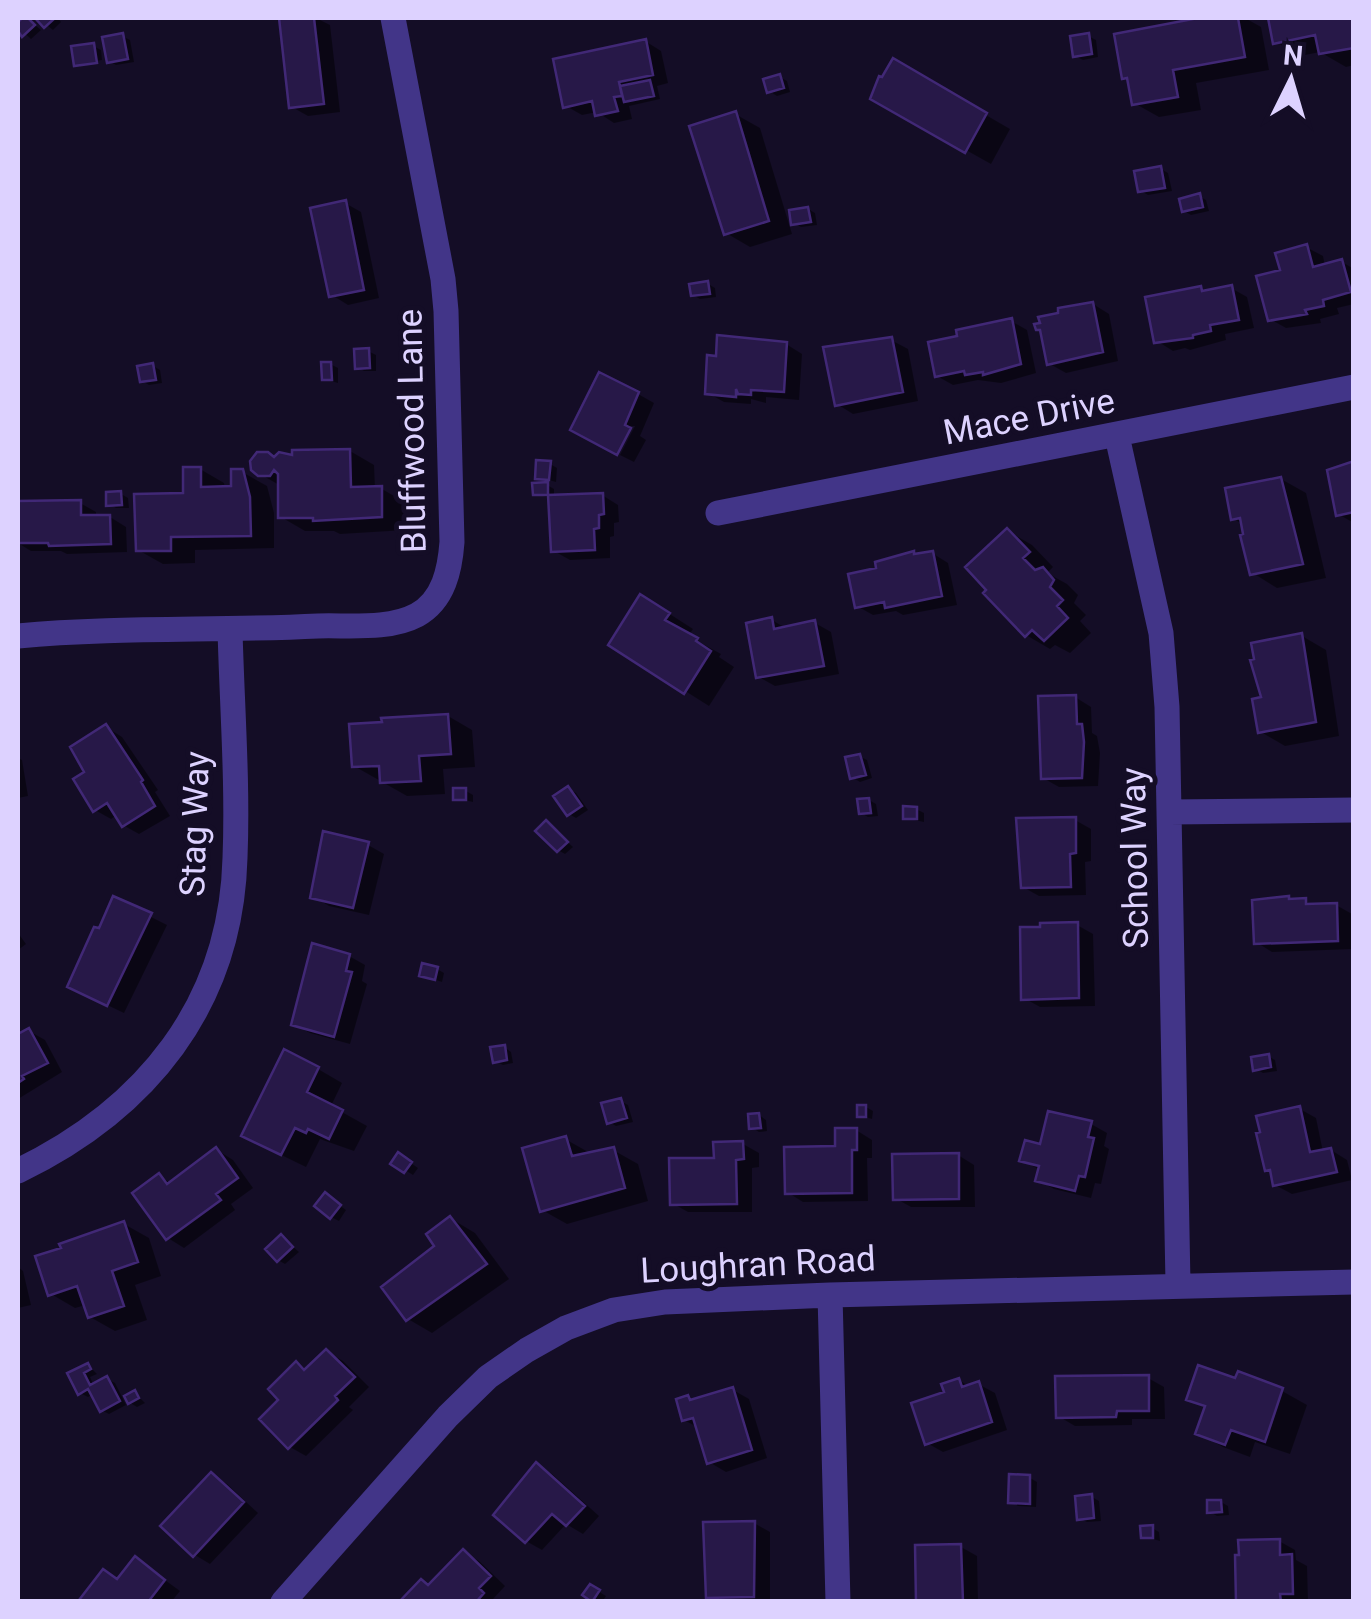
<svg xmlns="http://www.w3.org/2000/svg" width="1371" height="1619" font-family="Roboto,sans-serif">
<rect width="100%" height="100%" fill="#140d26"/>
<path fill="#0007" d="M26 18 41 30 31 39 18 27Z
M38 18H58L61 22 53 30Z
M316 18 330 25 340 112 308 116 292 107 282 20Z
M1211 18H1245L1261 27 1269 70 1196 83 1201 110 1159 117 1134 103 1130 81 1124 77 1117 36Z
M1270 18H1354V65L1346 67 1320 52 1300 56 1276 42Z
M122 36 130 40 134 62 116 65 109 61Z
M1088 36 1096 40 1098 57 1083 60 1075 56Z
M645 41 661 51 668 83 657 86 660 99 629 106 632 119 614 123 597 112 582 115 566 106Z
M93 46 101 50 102 60 80 63V67L76 65Z
M894 62 1010 129 991 164 873 98Z
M780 77 787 81 790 92 777 96 769 91Z
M735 114 760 128 792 234 750 247 726 233Z
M1161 169 1168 173 1172 191 1148 195 1141 191Z
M1199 196 1206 200 1209 211 1191 215 1184 211Z
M345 203 361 212 379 298 348 305 332 295Z
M808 209 815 213 817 225 801 227 794 223Z
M1306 247 1323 256 1325 266 1342 262 1354 269V304L1337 308 1339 314 1320 319 1321 323 1286 328 1270 319Z
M708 284 715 288 716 297 700 299 693 295Z
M1200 288 1209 293 1231 288 1247 297 1254 328 1225 334 1226 340 1190 350 1185 348 1173 351 1157 341Z
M1093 304 1109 314 1118 361 1066 373 1050 364Z
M1011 321 1027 330 1036 373 1001 383 978 380 953 385 937 376Z
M891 340 908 349 918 401 853 414 837 404Z
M786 344 802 354 799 400 766 397V403L751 399V404L724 402 708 393Z
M368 351 376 355V371H364L357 367Z
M330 364 338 368V383L324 379Z
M153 366 160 370 162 383 149 385 142 381Z
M638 394 654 403 640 436 646 440 634 462 620 455 635 426H630L616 453 573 429Z
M350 451 374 465 375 489H382L406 503V530L340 534 334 531H305L281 517V486L260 474 276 459Z
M550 464 557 468 556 482 538 477Z
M1354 464V523L1338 514Z
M200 469 224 483 225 489 234 488 242 472 267 486 274 513V548L195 550V563L163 564 138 550 185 496Z
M1281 479 1306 493 1326 578 1277 588 1253 573 1244 525 1234 519Z
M547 485 554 489V497L602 495 618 505 619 522 614 523V536L610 537V558L570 560 554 551 551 498 535 494Z
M121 494 128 498 129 508H116L109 504Z
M80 503 96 512V518L110 517 126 527 127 552 67 554 61 551H31L18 543V504Z
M1008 531 1032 545 1053 567 1047 573 1067 584 1078 595 1074 603 1086 615 1080 621 1091 633 1070 653 1055 645 1050 649 1026 635 990 590Z
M932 553 948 563 957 605 903 615 896 611 873 615 857 606Z
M665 611 693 629 688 636 721 654 719 657 734 667 709 706 611 644Z
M772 620 787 629 815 623 831 632 839 674 775 686 759 677Z
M1302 636 1326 650 1339 736 1285 746 1261 732 1264 699Z
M1075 697 1091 707 1092 733 1097 736 1100 753 1098 786 1059 787 1043 778Z
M448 716 472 730 475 767 443 769 445 794 407 796 354 766Z
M106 727 122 737 158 790 155 792 170 816 139 834 123 825 117 815 111 819 95 810 88 772Z
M859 756 867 760 872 778 860 782 852 777Z
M18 758 22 760 28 796 18 798Z
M569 789 576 793 588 810 576 818 569 814Z
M466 791 473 795V802L456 798Z
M869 800 876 804 878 816 868 817 861 813Z
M916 809 924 813V822L905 818Z
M1075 820 1091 829V861L1085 862 1086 895 1039 896 1023 887Z
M546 823 573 847 565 854 558 850Z
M368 845 384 854 369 915 329 906 313 896Z
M115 899 167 925 124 1013 86 995Z
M1305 901 1314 906 1336 905 1352 914 1353 949 1272 952 1256 942Z
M1077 925 1093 934 1095 1006 1040 1007 1024 998Z
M18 933 26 944 18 950Z
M349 956 365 965 362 981 367 984 350 1044 310 1033 294 1024Z
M437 969 444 973 442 982 422 975Z
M29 1031 45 1040 62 1072 18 1099V1037Z
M504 1047 511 1052 513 1063 503 1065 495 1061Z
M1268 1056 1275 1060 1277 1071 1263 1073 1256 1069Z
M318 1069 342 1083 331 1106 367 1126 354 1151 320 1139 306 1167 269 1149Z
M620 1101 628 1105 633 1122 616 1126 609 1122Z
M866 1107 873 1111 872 1119 859 1115Z
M1300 1109 1316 1118 1323 1152 1331 1150 1347 1160 1352 1180 1292 1194 1275 1185 1273 1173 1267 1170Z
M759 1115 766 1120 767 1131 759 1132 751 1127Z
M1091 1124 1107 1133 1104 1146 1109 1149 1101 1184 1095 1183 1091 1198 1054 1189 1038 1180 1040 1170 1022 1160Z
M856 1130 872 1140V1158H867L868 1201 803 1202 787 1192Z
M565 1139 590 1153 613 1150 638 1164 648 1201 567 1224 542 1210Z
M743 1144 759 1153V1167L752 1168V1212H688L672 1203Z
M217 1150 233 1160 253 1188 231 1204 235 1210 184 1248 168 1238 159 1176 171 1183Z
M399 1155 418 1168 413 1175 394 1163Z
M958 1155 974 1165 975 1207H911L895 1198Z
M332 1200 346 1210 339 1221 331 1217Z
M450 1218 475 1233 509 1279 432 1333 408 1319Z
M124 1224 149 1238 161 1276 135 1285 147 1320 115 1331 90 1317 86 1305 75 1308 51 1294Z
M282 1237 299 1252 285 1264 278 1260Z
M18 1267 23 1271 31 1305 18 1308Z
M327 1352 343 1361 369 1387 349 1407 353 1410 306 1456 290 1447 282 1400 296 1364 307 1371Z
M88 1365 97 1374 90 1377 94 1386 107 1379 115 1383 126 1405 109 1414 101 1410 93 1394 88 1397 80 1393 71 1374Z
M1239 1375 1282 1391 1307 1405 1290 1454 1255 1442 1250 1457 1223 1447 1198 1433 1207 1409 1189 1398 1237 1381Z
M1148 1378 1164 1387 1165 1419H1132V1425L1075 1426 1058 1416Z
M959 1380 970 1387 978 1384 995 1393 1007 1430 943 1452 927 1443 947 1393Z
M733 1390 749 1399 767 1458 726 1472 709 1462 699 1428 684 1420 688 1398 695 1401Z
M135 1393 145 1403 137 1407 124 1399Z
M536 1465 552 1474 599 1516 583 1534 566 1524 542 1550 526 1541Z
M211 1475 227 1484 258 1513 210 1564 195 1555Z
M1030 1478 1037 1482 1036 1507 1018 1506 1011 1502Z
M1092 1497 1099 1501 1101 1521 1087 1522 1079 1518Z
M1221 1502 1228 1506 1229 1515 1217 1516 1210 1512Z
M754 1523 770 1532V1602H717L709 1597Z
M1152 1528 1159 1532 1160 1541 1143 1536Z
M1279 1541 1295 1550 1296 1560 1307 1566 1308 1602H1239Z
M961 1547 977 1556 978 1602H919Z
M463 1552 479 1561 505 1586 493 1599 496 1602H403L430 1587Z
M136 1559 180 1591 171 1602 83 1599 119 1580Z
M591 1587 606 1596 602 1602 586 1595Z"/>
<path fill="#271848" stroke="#412876" stroke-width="2.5" d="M22 18H28L35 25 22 37 18 31V22Z
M35 18H55L44 28Z
M279 18H314L324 104 289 108Z
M1198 18H1238L1245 57 1173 70 1178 97 1132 105 1127 78 1122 79 1114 34Z
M1268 18H1354V48L1319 54 1315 35 1273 44Z
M123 33 128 59 107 63 102 37Z
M1089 33 1092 54 1073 57 1070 36Z
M646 39 653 75 619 82 622 96 614 97 618 111 595 116 592 101 563 108 553 59Z
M94 43 97 63 74 66 71 46Z
M893 58 987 113 965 153 870 99 879 76 882 77Z
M780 74 784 88 767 93 763 79Z
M650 80 654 96 624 102 620 86Z
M736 111 769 221 724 235 689 126Z
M1161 166 1165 188 1138 192 1134 171Z
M1200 193 1203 207 1182 212 1179 199Z
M346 200 364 290 329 297 310 208Z
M808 207 811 222 791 225 789 210Z
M1307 244 1313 267 1342 259 1351 292 1323 300 1324 306 1305 310 1307 314 1268 321 1256 276 1280 270 1275 253Z
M708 281 710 294 691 296 689 284Z
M1232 285 1239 320 1210 325 1211 331 1193 335V338L1154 343 1145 297 1201 286 1202 291Z
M1093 302 1103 352 1047 365 1040 330H1036L1034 324 1040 323 1038 317 1058 313V308Z
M1012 318 1021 364 983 375V372L965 375 964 371 935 377 928 342 957 336 956 330Z
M717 335 787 342 784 392 751 390V395L738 394 736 389V397L705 394 707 355 716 356Z
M892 337 903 392 835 406 823 347Z
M369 348 370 368 355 369 354 349Z
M321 362H331L332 380H322Z
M153 363 156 380 140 382 137 366Z
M599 372 639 392 625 425 631 428 617 455 570 430Z
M350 449 351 487 382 486V517L313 521V518H278V474L274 470 270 476H258L251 470 250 461 257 452H268L274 457 279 452 292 455V450Z
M536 460 551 461 549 480 535 479Z
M1354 461V512L1336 516 1327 470Z
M183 467H201V487L231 486V469H243L250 497 251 536 171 537V551H136L134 494 183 493Z
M1281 477 1303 564 1250 575 1240 535 1243 534 1240 518 1231 520 1225 488Z
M548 482V495H533L532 483Z
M121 491 122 505 106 506V492Z
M603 493 604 514 599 515V528L594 529 595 550 551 552 548 495Z
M81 500V515H110L111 544 49 546 48 543H18V501Z
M1007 528 1030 552 1023 558 1035 570 1043 567 1054 580 1050 587 1063 600 1057 606 1068 618 1044 641 1032 630 1025 637 983 593 986 590 965 567Z
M914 551V554L933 551 942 596 885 608 884 602 855 608 848 574 876 568 875 562Z
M640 594 670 613 665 620 698 638 696 641 711 651 684 694 608 645Z
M772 617 774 629 815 620 824 666 756 678 746 623Z
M1302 633 1316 722 1258 733 1252 699 1261 697 1250 660 1254 659 1251 643Z
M1076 695 1077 724H1082L1084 742 1082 778 1041 779 1038 696Z
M448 714 451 754 419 756 421 781 380 783 379 766 352 767 349 724 382 722 381 718Z
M106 724 143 780 141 782 155 806 122 827 107 803 93 812 73 779 84 772 70 747Z
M860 754 866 775 850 779 845 757Z
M568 786 582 806 567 816 553 796Z
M453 788H466V800H453Z
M869 798 871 813 859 814 857 799Z
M903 806 917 807V819H903Z
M1076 817V853L1070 854 1071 887 1021 888 1016 818Z
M546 820 568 842 557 852 535 831Z
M323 831 369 842 353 908 310 898Z
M113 896 152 913 107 1006 67 987 94 927 99 928Z
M1289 896V899L1306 898V904L1337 903 1338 941 1254 944 1252 900Z
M1078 922 1079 998 1021 1000 1020 927H1040V923Z
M312 943 350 954 346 971 352 972 334 1037 291 1025Z
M422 963 438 967 435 980 419 976Z
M29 1028 48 1063 22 1076 24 1079 18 1083V1034Z
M505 1045 507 1060 493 1063 490 1047Z
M284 1049 319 1067 307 1092 343 1110 329 1139 308 1129 306 1133 295 1128 281 1155 241 1136Z
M1269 1054 1271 1067 1253 1071 1251 1057Z
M621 1098 627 1118 607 1124 601 1103Z
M857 1105H866V1117H857Z
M1300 1106 1310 1152 1331 1148 1337 1172 1273 1186 1270 1170 1265 1171 1256 1133 1260 1132 1256 1116Z
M1048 1111 1092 1121 1088 1137 1094 1138 1085 1177 1079 1176 1075 1191 1035 1181 1039 1166 1019 1161 1025 1140 1040 1144Z
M759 1113 761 1128 749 1129 748 1114Z
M835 1128H857V1150H852V1193L785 1194 784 1147 835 1146Z
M566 1136 572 1156 614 1147 625 1188 540 1212 522 1148Z
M743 1141 744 1159 736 1160 737 1204 670 1205 669 1158H714L713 1142Z
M216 1147 238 1178 216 1194 221 1200 166 1240 132 1193 159 1173 167 1184Z
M398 1152 412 1162 404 1173 390 1164Z
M959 1153V1199L893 1200 892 1154Z
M325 1192 341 1205 330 1219 314 1206Z
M450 1216 487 1264 406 1321 381 1287 434 1246 426 1234Z
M124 1221 138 1262 112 1271 124 1306 88 1318 77 1286 48 1296 35 1256 61 1248 59 1244Z
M281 1234 293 1247 277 1262 265 1249Z
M326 1349 355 1377 335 1396 338 1400 288 1449 259 1419 278 1400 268 1389 296 1361 304 1370Z
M88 1363 91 1369 84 1373 90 1385 107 1376 120 1401 100 1412 88 1389 78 1395 67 1373Z
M1198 1365 1235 1378 1238 1371 1283 1388 1265 1442 1231 1430 1225 1445 1195 1434 1205 1406 1186 1400Z
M1149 1375V1411H1117L1116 1417 1056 1418 1055 1376Z
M959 1378 962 1387 979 1381 992 1422 925 1445 911 1403 944 1392 941 1384Z
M733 1387 752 1450 707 1464 693 1418 682 1421 676 1399 688 1395 690 1400Z
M135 1390 139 1398 128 1404 124 1396Z
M536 1462 585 1506 566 1526 552 1514 525 1543 493 1515Z
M211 1472 244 1502 193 1557 160 1526Z
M1009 1474 1030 1475V1504L1008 1503Z
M1092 1494 1094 1518 1077 1520 1075 1496Z
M1207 1500H1221L1222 1512 1207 1513Z
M755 1521 754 1597 706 1598 703 1522Z
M1153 1525V1538H1141L1140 1526Z
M1280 1539V1555L1292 1554 1293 1594H1280L1281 1602H1236L1235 1555H1239L1238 1540Z
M961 1544 963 1602H916L915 1545Z
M463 1549 491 1576 479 1588 484 1593 476 1602H399L421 1579 428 1585Z
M135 1556 165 1580 148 1602 79 1600 103 1569 117 1579Z
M590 1584 600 1590 592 1602 582 1595Z"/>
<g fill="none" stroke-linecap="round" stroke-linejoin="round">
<path stroke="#423588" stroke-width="25" d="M1117 436 1161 633 1167 707 1178 1284
M718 513 1354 387
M18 636C117 627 218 631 318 626 349 625 389 630 417 615 444 600 450 569 452 542L446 311 443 279 393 18
M1169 812 1354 810
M18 1171C146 1109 231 1005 235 858 238 783 232 706 230 630
M830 1295 838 1602
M283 1602 448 1416 488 1377 527 1350 566 1328 614 1310 665 1302 830 1295 1354 1282"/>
</g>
<g text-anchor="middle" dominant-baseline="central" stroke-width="10" stroke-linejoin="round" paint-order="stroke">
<g font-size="35" fill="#ddd2ff" stroke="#140d26">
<text transform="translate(1029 417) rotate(-11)">Mace Drive</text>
<text transform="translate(412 431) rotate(-91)">Bluffwood Lane</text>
<text transform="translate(195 824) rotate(-88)">Stag Way</text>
<text transform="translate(1135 858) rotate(-91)">School Way</text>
<text transform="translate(758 1265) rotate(-3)">Loughran Road</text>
</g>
</g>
<rect width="1371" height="1619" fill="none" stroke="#ddd2ff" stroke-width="40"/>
<g transform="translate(1291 80) rotate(5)" stroke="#140d26" stroke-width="8" paint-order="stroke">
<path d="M0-8L18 38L0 25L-18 38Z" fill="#ddd2ff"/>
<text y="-15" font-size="28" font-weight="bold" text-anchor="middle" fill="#ddd2ff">N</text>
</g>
</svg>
